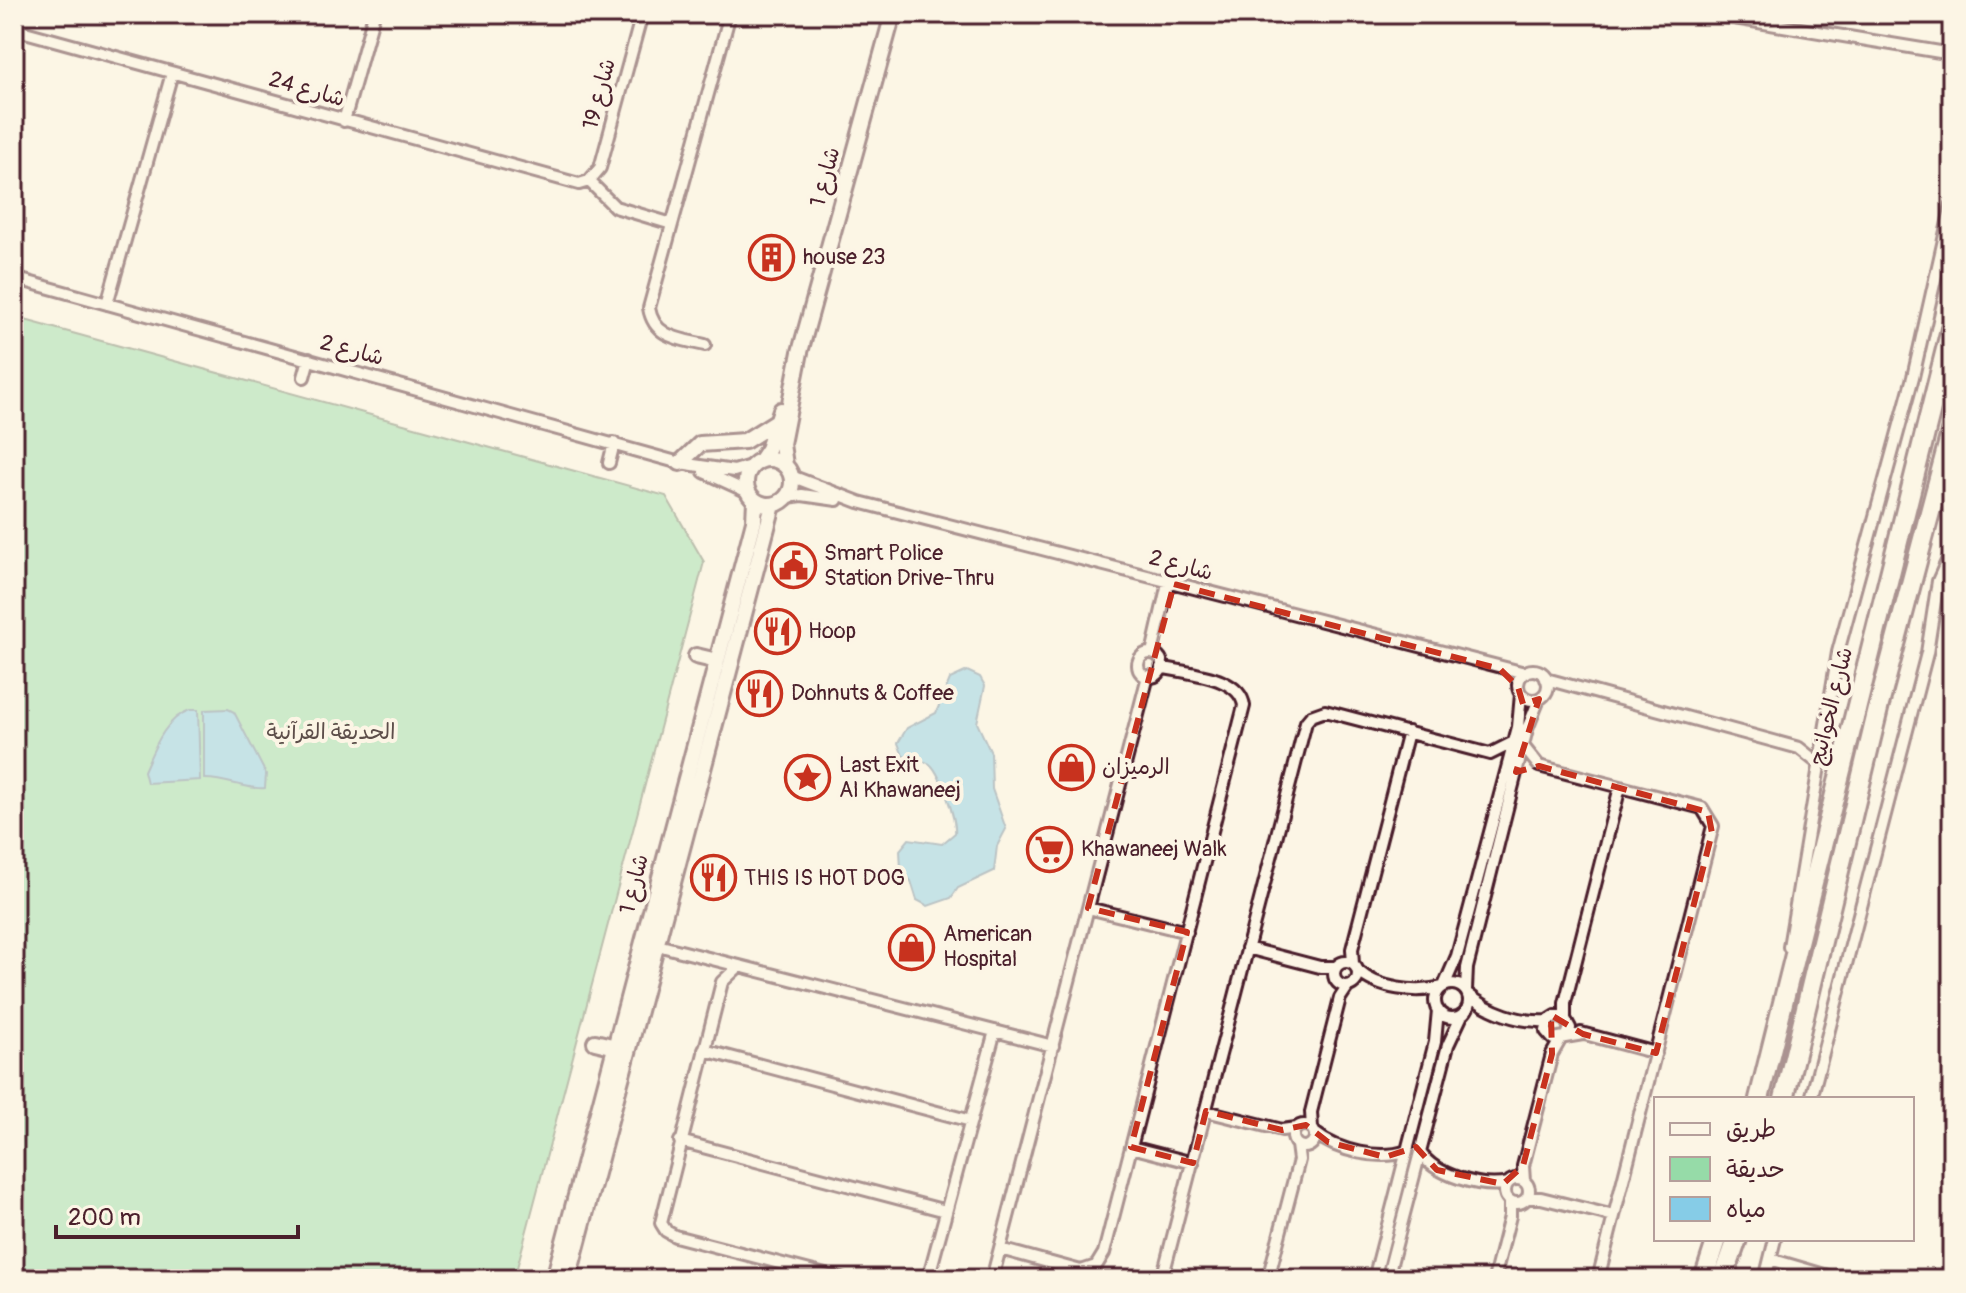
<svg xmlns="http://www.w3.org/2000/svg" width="1966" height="1293" font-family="Pangolin,'Playpen Sans Arabic',sans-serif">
<rect width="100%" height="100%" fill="#fcf5e5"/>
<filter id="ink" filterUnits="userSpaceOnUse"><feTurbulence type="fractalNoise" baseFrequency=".0125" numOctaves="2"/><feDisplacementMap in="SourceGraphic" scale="16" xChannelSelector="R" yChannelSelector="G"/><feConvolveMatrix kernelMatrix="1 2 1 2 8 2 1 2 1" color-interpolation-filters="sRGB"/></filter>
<g filter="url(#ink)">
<path fill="#96dba8" stroke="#707d6a" stroke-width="2" d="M14 317 666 496 704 562 514 1279H14Z"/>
<path fill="#86cce7" stroke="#6e879c" stroke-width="2" d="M967 671 980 677 985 686 977 723 991 753 992 789 1006 829 997 846 994 871 958 888 951 898 928 906 917 900 911 881 901 869 900 850 909 839 942 844 955 833C957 822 940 769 928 763 921 759 911 760 903 756L898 743 907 728 936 713 950 679Z
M228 709 234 712 266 774 265 788C252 791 224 778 204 779V710Z
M190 710H198L200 780 147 783 144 771C154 749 165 718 190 710Z"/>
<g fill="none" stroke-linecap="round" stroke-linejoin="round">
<defs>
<path id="street" d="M1710 14 1952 54
M14 29 579 184 589 181 600 168 642 14
M344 121 374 14
M589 181 615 207 672 224
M14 278 680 463 734 471 754 465
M107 304 172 73
M705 345C680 339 654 338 649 308L730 14
M304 377 309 359
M609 463 614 443
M704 472 748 492
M791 476 859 502 1525 673
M788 497 802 495 837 500
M1152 653 1168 583
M1138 665a12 12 0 1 1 24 0a12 12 0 1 1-24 0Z
M1518 685a15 15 0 1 1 30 0a15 15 0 1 1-30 0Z
M1546 679 1799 748 1818 763
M1523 746 1539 766 1702 808 1713 826 1598 1279
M1088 908 1187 932
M665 947 1053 1046
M1789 947 1838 652 1913 377 1952 204
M1247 948 1320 967H1336
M1334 974a12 12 0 1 1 24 0a12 12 0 1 1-24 0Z
M1353 964 1352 949 1408 732
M739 966 722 982 661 1223 666 1231 675 1236 841 1279
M1358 971C1378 989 1416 994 1442 987
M1435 1001a17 17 0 1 1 34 0a17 17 0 1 1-34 0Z
M1444 986 1457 956 1518 727 1521 694
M1466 990 1467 968 1527 729 1539 699
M1468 994C1489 1012 1520 1023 1548 1021
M1565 1019V1003L1620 787
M1581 1033 1656 1053
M1567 1036 1570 1028 1565 1019 1556 1016 1548 1021 1546 1031 1553 1039 1583 1034
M704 1050 971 1121
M1811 1099 1927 653 1938 581 1952 550
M1206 1111 1282 1130 1296 1128
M1293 1136a11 11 0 1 1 22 0a11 11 0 1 1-22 0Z
M1312 1128 1311 1112 1340 998 1348 986
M1315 1133C1337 1151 1380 1161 1407 1151
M680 1141 946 1211
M1131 1147 1193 1163
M1420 1152C1434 1175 1482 1189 1508 1183
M1505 1191a12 12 0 1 1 24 0a12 12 0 1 1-24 0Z
M1524 1181 1523 1166 1552 1054 1560 1040
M1527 1198H1541L1614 1216
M1000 1249 1081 1271 1096 1266 1104 1253 1244 706C1240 675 1186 674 1161 667
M1770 1259 1838 1279
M928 1279 995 1031
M992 1279 1148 676
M1162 1279 1306 722 1311 716 1325 711 1490 754 1514 742
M1268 1279 1299 1160 1297 1145
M1374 1279 1435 1042 1438 1010
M1387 1279 1448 1045 1462 1015
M1494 1279 1510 1216V1201
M1765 1279 1775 1239"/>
<path id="secondary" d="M746 482a23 23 0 1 1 46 0a23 23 0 1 1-46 0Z
M760 461 768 449 781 410
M680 463 700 444 745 441 777 421
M785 465 782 444 800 352 893 14
M696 656 717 661
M595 1042 616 1047
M554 1279 754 521 755 501
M568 1279 773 505"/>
<path id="highway" d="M1759 1099 1952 325
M1784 1099 1879 705 1952 429
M1704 1279 1717 1239
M1723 1279 1737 1239"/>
</defs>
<use href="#street" stroke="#4a1f2b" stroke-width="16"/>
<use href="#secondary" stroke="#4a1f2b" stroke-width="20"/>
<use href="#highway" stroke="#4a1f2b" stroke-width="24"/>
<use href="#street" stroke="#fcf5e5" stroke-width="10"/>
<use href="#secondary" stroke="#fcf5e5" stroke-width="14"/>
<use href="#highway" stroke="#fcf5e5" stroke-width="18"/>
</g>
</g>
<path d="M0 0H1966V1293H0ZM1174 584 1500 669 1518 687 1523 704 1539 699 1516 772 1539 766 1708 812 1712 833 1656 1053 1583 1034 1551 1015 1552 1054 1523 1166 1503 1184 1437 1170 1416 1147 1385 1157 1328 1142 1306 1125 1282 1130 1206 1111 1193 1163 1131 1147 1187 932 1088 908Z" fill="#fcf5e5" fill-opacity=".55" fill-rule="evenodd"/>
<path fill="none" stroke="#c8321e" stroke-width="6" stroke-dasharray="16 10" stroke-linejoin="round" d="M1174 584 1500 669 1518 687 1523 704 1539 699 1516 772 1539 766 1708 812 1712 833 1656 1053 1583 1034 1551 1015 1552 1054 1523 1166 1503 1184 1437 1170 1416 1147 1385 1157 1328 1142 1306 1125 1282 1130 1206 1111 1193 1163 1131 1147 1187 932 1088 908Z"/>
<defs>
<symbol id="building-ring" viewBox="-11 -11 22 22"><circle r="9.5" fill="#fcf5e5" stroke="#c8321e" stroke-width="1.5"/><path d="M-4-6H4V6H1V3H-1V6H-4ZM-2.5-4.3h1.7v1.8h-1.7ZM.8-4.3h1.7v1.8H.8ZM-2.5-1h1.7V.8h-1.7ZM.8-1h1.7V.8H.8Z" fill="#c8321e"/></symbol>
<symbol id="civic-ring" viewBox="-11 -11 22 22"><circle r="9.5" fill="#fcf5e5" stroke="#c8321e" stroke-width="1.5"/><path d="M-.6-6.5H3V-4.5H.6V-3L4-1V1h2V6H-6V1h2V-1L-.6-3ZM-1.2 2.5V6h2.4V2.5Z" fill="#c8321e"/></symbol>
<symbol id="restaurant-ring" viewBox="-11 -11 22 22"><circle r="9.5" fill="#fcf5e5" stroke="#c8321e" stroke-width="1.5"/><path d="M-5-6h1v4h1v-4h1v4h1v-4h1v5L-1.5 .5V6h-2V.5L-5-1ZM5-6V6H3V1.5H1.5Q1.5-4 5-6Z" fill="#c8321e"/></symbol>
<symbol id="shop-ring" viewBox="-11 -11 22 22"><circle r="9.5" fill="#fcf5e5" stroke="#c8321e" stroke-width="1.5"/><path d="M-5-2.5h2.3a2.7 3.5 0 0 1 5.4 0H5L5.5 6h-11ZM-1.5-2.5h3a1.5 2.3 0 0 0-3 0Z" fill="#c8321e"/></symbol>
<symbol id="sight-ring" viewBox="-11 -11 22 22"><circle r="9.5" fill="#fcf5e5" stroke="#c8321e" stroke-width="1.5"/><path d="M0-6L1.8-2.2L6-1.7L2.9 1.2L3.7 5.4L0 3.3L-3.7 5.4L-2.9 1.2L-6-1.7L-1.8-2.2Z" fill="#c8321e"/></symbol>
<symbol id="supermarket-ring" viewBox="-11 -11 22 22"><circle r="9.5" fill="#fcf5e5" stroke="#c8321e" stroke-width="1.5"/><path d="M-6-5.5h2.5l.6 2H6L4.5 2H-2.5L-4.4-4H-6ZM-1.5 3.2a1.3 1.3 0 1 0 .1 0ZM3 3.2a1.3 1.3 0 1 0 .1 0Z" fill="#c8321e"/></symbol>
</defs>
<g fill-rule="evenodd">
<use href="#building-ring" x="746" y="232" width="51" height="51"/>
<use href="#civic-ring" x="768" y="540" width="51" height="51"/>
<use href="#restaurant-ring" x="752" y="606" width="51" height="51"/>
<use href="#restaurant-ring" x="734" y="668" width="51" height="51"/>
<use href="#shop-ring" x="1046" y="742" width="51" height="51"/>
<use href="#sight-ring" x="782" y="752" width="51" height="51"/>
<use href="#supermarket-ring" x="1024" y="824" width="51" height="51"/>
<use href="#restaurant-ring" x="688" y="852" width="51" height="51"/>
<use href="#shop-ring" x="886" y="922" width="51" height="51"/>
</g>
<g text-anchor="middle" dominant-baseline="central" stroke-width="8" stroke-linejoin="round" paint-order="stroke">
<g font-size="22" fill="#4a1f2b" stroke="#fcf5e5">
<text transform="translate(307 89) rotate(16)">شارع 24</text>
<text transform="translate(599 94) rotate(-75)">شارع 19</text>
<text transform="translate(825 177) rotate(-75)">شارع 1</text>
<text transform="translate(352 350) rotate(15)">شارع 2</text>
<text transform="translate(1181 565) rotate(15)">شارع 2</text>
<text transform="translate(1831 706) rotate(-76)">شارع الخوانيج</text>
<text transform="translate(634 884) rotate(-76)">شارع 1</text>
</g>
<g font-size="22" fill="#4a1f2b" stroke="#fcf5e5" text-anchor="start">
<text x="803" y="257">house 23</text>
<text x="824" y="553">Smart Police<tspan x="824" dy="25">Station Drive-Thru</tspan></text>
<text x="808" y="631">Hoop</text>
<text x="791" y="693">Dohnuts &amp; Coffee</text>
<text x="839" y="765">Last Exit<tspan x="839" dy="25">Al Khawaneej</tspan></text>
<text x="1102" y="767">الرميزان</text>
<text x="1081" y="849">Khawaneej Walk</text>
<text x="744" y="878">THIS IS HOT DOG</text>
<text x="943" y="934">American<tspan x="943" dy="25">Hospital</tspan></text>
</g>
<g font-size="22" fill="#5d4e4a" stroke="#fcf5e5">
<text x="331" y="732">الحديقة القرآنية</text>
</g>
</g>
<rect width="1966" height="1293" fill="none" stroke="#fcf5e5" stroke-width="48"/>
<rect x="24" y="24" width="1918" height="1245" fill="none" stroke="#4a1f2b" stroke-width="3" filter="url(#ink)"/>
<rect x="1654" y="1097" width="260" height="144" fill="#fcf5e5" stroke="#b59f9b" stroke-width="2"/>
<rect x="1670" y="1123" width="40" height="12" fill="#fcf5e5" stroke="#b59f9b" stroke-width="2"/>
<text x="1726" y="1137" font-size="24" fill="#4a1f2b">طريق</text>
<rect x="1670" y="1157" width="40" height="24" fill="#96dba8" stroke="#b59f9b" stroke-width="2"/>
<text x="1726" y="1177" font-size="24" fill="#4a1f2b">حديقة</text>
<rect x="1670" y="1197" width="40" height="24" fill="#86cce7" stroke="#b59f9b" stroke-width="2"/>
<text x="1726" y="1217" font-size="24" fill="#4a1f2b">مياه</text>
<path d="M56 1225v12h242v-12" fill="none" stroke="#4a1f2b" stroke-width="4"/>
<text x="68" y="1225" font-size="24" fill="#4a1f2b" stroke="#fcf5e5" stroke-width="6" paint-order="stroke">200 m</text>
</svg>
